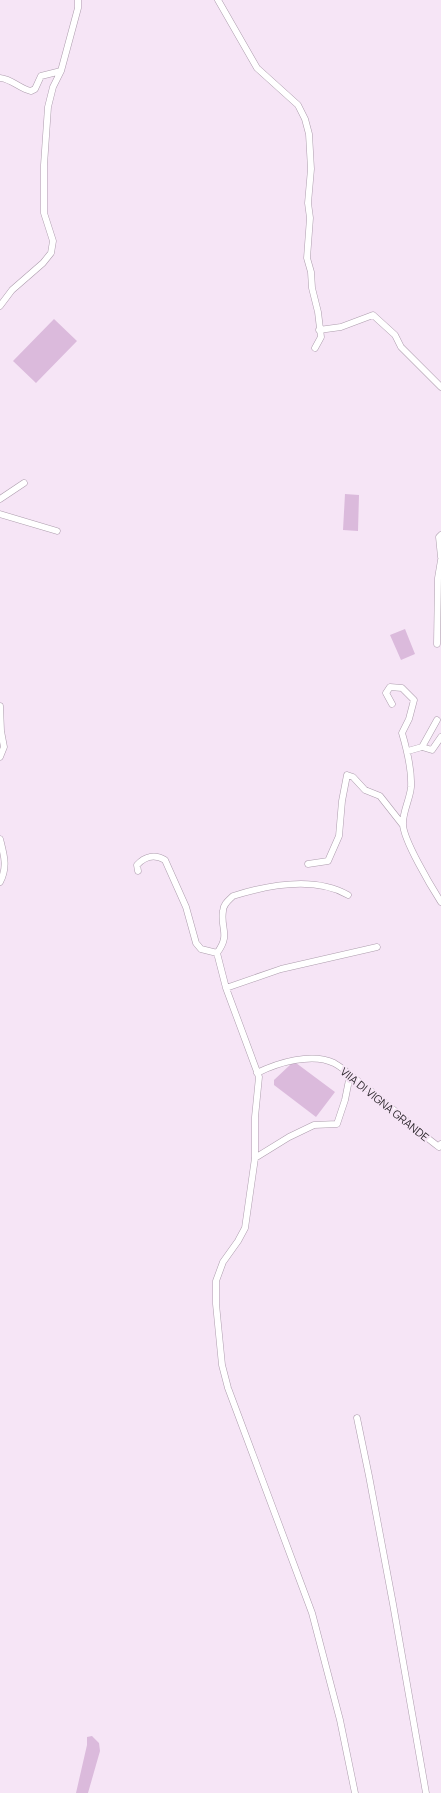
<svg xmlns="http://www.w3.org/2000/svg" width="441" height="1793" font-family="Manrope,sans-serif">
<rect width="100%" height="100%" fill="#f6e5f6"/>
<path fill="#dbbadc" d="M54 319 77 341 36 383 13 361Z
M345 494 359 495 358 531 343 530Z
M405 629 415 654 401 660 390 635Z
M296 1063 335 1092 316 1117 274 1085V1080L291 1064Z
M92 1736 99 1743 100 1751 88 1793H76L87 1745V1737Z"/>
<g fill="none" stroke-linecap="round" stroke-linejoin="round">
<defs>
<path id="minor" d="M218 0 257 68 298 105 305 119 309 134 311 169 308 203 310 218 307 258 311 272 312 288 318 312 321 337 315 348
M0 78C12 79 20 89 31 91L35 89 41 76 61 71 78 8V0
M0 306 12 290 43 263 51 253 53 241 44 213V165L48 107 53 87 61 71
M319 330 341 327 373 315 395 335 401 347 441 387
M0 499 24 483
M0 514 57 531
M441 535 439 537 441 557
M437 644 438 578 441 560
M392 704 386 693 390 687 402 688 414 700 409 719 402 733C407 750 412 769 411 787 410 799 403 811 403 823 402 838 432 888 441 902
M0 706 1 731 4 747 0 757
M422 747 432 750 441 737
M408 751 422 747 437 720
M0 839C4 855 8 867 0 882
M308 864 328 861 339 836 342 801 347 775 353 777 365 790 380 796 402 824
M138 871 137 865C145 856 155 854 165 860L186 907 196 943 201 949 217 953C231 934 220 929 223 911 223 904 229 900 233 896 268 885 315 876 348 895
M217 953 226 988 259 1077 255 1117V1158L245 1228 238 1241 223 1262 216 1281V1304L222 1365 228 1388 312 1613 340 1720 355 1793
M226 988 281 969 377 947
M257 1073C277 1063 312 1052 334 1063 343 1068 351 1075 358 1081 386 1102 411 1126 439 1147L441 1144
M255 1158 289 1137 314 1125 337 1124 345 1100 350 1075
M357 1418 369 1476 393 1604 426 1793"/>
</defs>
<use href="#minor" stroke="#ad9dad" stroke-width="7"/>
<use href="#minor" stroke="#fff" stroke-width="6"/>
</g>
<g text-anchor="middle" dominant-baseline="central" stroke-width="4" stroke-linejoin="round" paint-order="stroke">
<g font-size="11" fill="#2e282e" stroke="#f6e5f6">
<text transform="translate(385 1104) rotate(39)">VIIA DI VIGNA GRANDE</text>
</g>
</g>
</svg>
